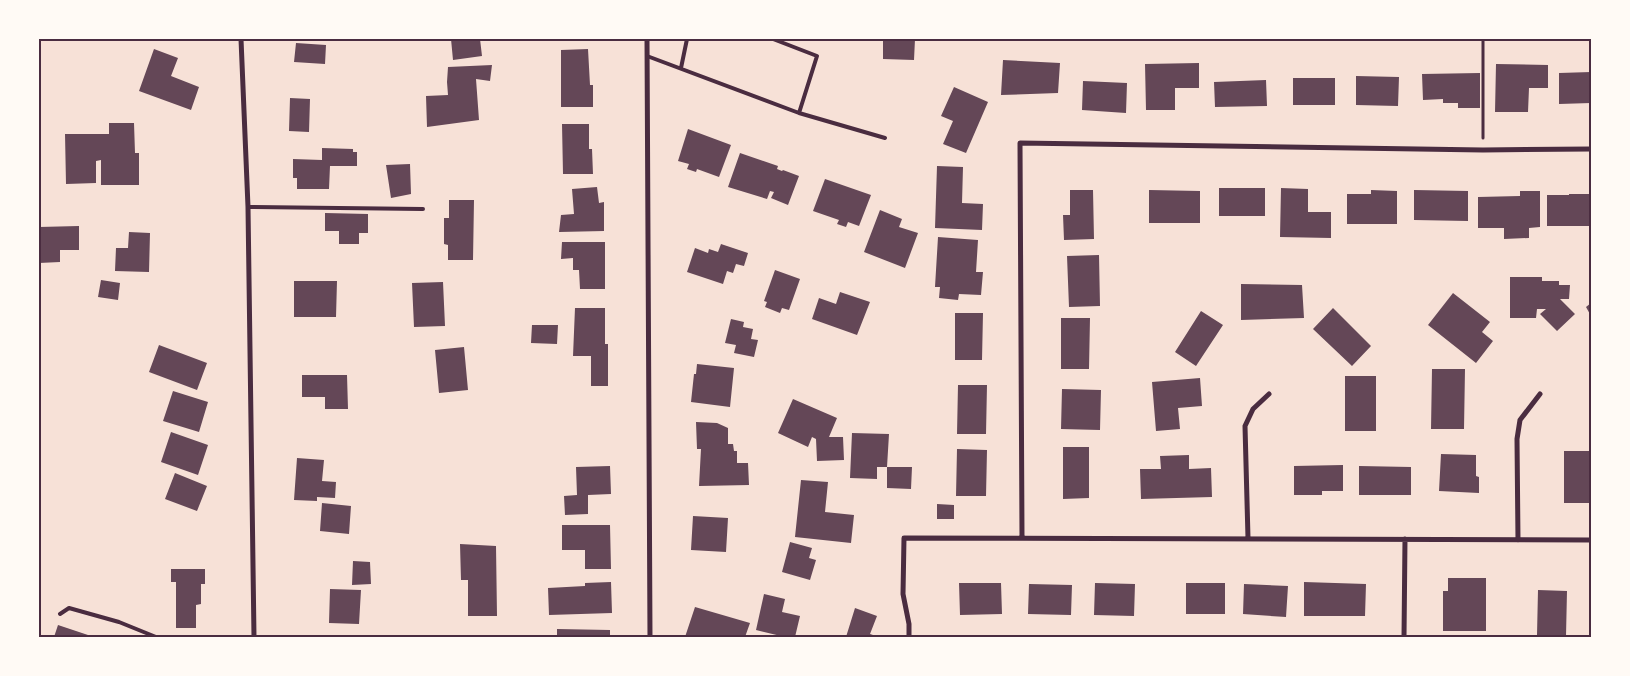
<svg xmlns="http://www.w3.org/2000/svg" width="1630" height="676" font-family="Inter,sans-serif">
<rect width="100%" height="100%" fill="#f7e1d7"/>
<path fill="#644757" d="M451 39H480L482 56 453 60Z
M883 39H915L914 60 883 59Z
M296 43 326 45 325 64 294 62Z
M154 49 178 58 171 76 199 87 191 110 139 91Z
M588 49 590 85H593V107H561V50Z
M1003 60 1060 63 1058 93 1001 95Z
M1199 63V88H1175V110H1146L1145 64Z
M1496 64 1548 65V88H1529L1528 112H1495Z
M492 65 490 81 476 79 479 120 427 127 426 96 448 95 447 82 448 67Z
M1591 72V103L1559 104V73Z
M1480 73V108H1458V103H1443V99L1423 100 1422 74Z
M1356 76 1399 77 1398 106 1356 105Z
M1293 78H1335V105H1293Z
M1266 80 1267 106 1215 107 1214 82Z
M1083 81 1127 83 1126 113 1082 110Z
M954 87 988 102 966 153 943 144 953 121 941 116Z
M290 98 310 99 309 132 289 131Z
M109 123H134L135 153H139V185H101V160L96 161V183L66 184 65 134H109Z
M562 124H589V149H592L593 174H563Z
M688 129 731 145 719 177 697 169 696 172 687 169 689 164 678 161Z
M322 148 353 149V152H357V166H330L329 189H297V178H293V159L322 160Z
M740 153 778 166 777 169 782 171 783 170 799 176 788 205 771 198 774 192 770 191 767 199 728 187Z
M410 164 411 194 391 198 386 165Z
M937 166 963 167 962 203 983 204 982 230 935 228Z
M825 179 871 195 859 226 848 222 846 227 837 224 839 220 813 211Z
M597 187 599 203 604 202V231L559 232 561 215 574 214 572 189Z
M1219 188H1265V216H1219Z
M1281 188 1308 189V212H1331V238L1280 237Z
M1070 190H1093L1094 239 1064 240 1063 215H1070Z
M1149 190 1200 191V223H1149Z
M1371 190 1397 191V224H1347V194H1371Z
M1414 190 1468 191V221L1414 220Z
M1520 191H1540V227L1529 228V238L1504 239V228H1478V197L1520 196Z
M1569 194H1591V226H1547V195H1569Z
M449 200H474L473 260H448V245L444 244V218H449Z
M880 210 902 219 899 227 918 233 905 268 864 252Z
M325 213 368 214V233H359V244H339V231H325Z
M79 226V250H60V262L39 263V227Z
M129 232 150 233 149 272 115 271 116 248H128Z
M938 237 978 240 976 272H983L981 295 959 294 958 300 939 298 940 287H935Z
M562 242H605V289H580L579 270H573V258L561 259Z
M721 244 748 253 744 266 736 264 733 273 727 271 723 284 687 272 695 248 708 253 709 249 718 252Z
M1099 255 1100 306 1069 307 1067 256Z
M775 270 800 279 789 310 782 308 780 313 765 307 767 302 764 301Z
M1510 277H1542V281H1559V285H1570L1569 299H1560L1575 314 1557 331 1540 314 1546 309H1537L1536 318H1510Z
M101 280 120 283 118 300 98 297Z
M294 281H337L336 317H294Z
M443 282 445 326 414 327 412 283Z
M1241 284 1302 285 1304 318 1241 320Z
M840 292 870 302 857 335 812 319 819 298 836 304Z
M1453 293 1490 322 1482 332 1493 341 1476 363 1428 325Z
M1591 303V316L1586 307Z
M575 308H605V344H608V386H591V356H573Z
M1333 308 1371 346 1352 366 1313 329Z
M1201 311 1223 325 1196 366 1175 352Z
M955 313H983L982 360H955Z
M1061 318H1090L1089 369H1061Z
M731 319 744 322 743 327 753 329 751 339 758 340 754 357 734 353 736 345 725 343Z
M532 325H558L557 344 531 343Z
M159 345 207 363 197 390 149 372Z
M464 347 468 390 439 393 435 350Z
M697 364 734 368 730 407 691 402 694 374H696Z
M1432 369H1465L1464 429H1431Z
M302 375H347L348 409H325V397H302Z
M1345 376H1376V431H1345Z
M1200 378 1202 406 1178 408 1180 429 1156 431 1152 382Z
M958 385H987L986 434H957Z
M1062 389 1101 390 1100 430 1061 429Z
M173 391 208 402 199 432 163 421Z
M793 399 837 418 829 437H843L844 460 817 461 816 439 812 437 808 447 778 433Z
M696 422 717 423 728 428V444H733L734 451H737V463H748L749 485 699 486 701 449H697Z
M171 432 208 445 198 475 161 462Z
M852 433 889 434 887 467H912L911 489 887 488V467H877V479L850 478Z
M1063 447H1089V498L1063 499Z
M957 449 987 450 986 496H956Z
M1564 451H1591V503H1564Z
M1441 454 1476 455V476L1479 477V493L1439 491Z
M1189 455V469L1211 468 1212 497 1141 499 1140 469H1161L1160 456Z
M297 458 324 460 322 481 336 482 335 498 317 497V501L294 500Z
M1343 465V491H1322V495H1294V466Z
M610 466 611 494 588 495V514L565 515 564 496 577 495 576 467Z
M1359 466 1411 467V495H1359Z
M175 473 207 486 197 511 165 499Z
M801 480 828 482 825 512 854 515 851 543 795 537Z
M322 503 351 506 349 534 320 531Z
M937 504 954 505V519H937Z
M693 516 728 518 726 552 691 550Z
M562 525H610L611 569H585V550H562Z
M790 542 812 548 809 558 816 560 810 580 782 572Z
M460 544 496 546 497 616H468V580H461Z
M353 561 370 562 371 584 352 585Z
M171 569H205V584H201V604L196 605V628H176V582H171Z
M1448 578H1486V631H1443V591H1448Z
M611 582 612 613 549 615 548 588 585 586V583Z
M1304 582 1366 584 1365 616H1304Z
M959 583H1001L1002 614 960 615Z
M1095 583 1135 584 1134 616 1094 615Z
M1186 583H1225V614H1186Z
M1029 584 1072 585 1071 615 1028 614Z
M1244 584 1288 586 1286 617 1243 614Z
M330 589 361 590 359 624 329 623Z
M1538 590 1567 591 1566 636 1537 635Z
M764 594 785 599 782 612 800 616 795 637H785L756 630Z
M695 607 750 623 745 637H685Z
M855 608 877 616 870 634 879 637H846Z
M58 625 94 637H54Z
M557 629 610 630V637H557Z"/>
<g fill="none" stroke-linecap="round" stroke-linejoin="round">
<path stroke="#4a2c40" stroke-width="3" d="M1483 39V138"/>
<path stroke="#4a2c40" stroke-width="4" d="M647 56 799 113 817 56 773 39
M681 68 687 39
M799 113 885 138
M248 207 423 209
M60 614 69 608 119 622 156 637"/>
<path stroke="#4a2c40" stroke-width="5" d="M241 39 248 207 254 637
M647 39 650 637
M1022 537 1020 143 1483 150 1591 149
M1248 538 1245 426 1253 409 1269 394
M1518 540 1517 439 1520 420 1540 394
M909 637V624L903 594 904 538 1591 540
M1404 637 1405 539"/>
</g>
<rect width="1630" height="676" fill="none" stroke="#fffaf5" stroke-width="80"/>
<rect x="40" y="40" width="1550" height="596" fill="none" stroke="#4a2c40" stroke-width="2"/>
</svg>
